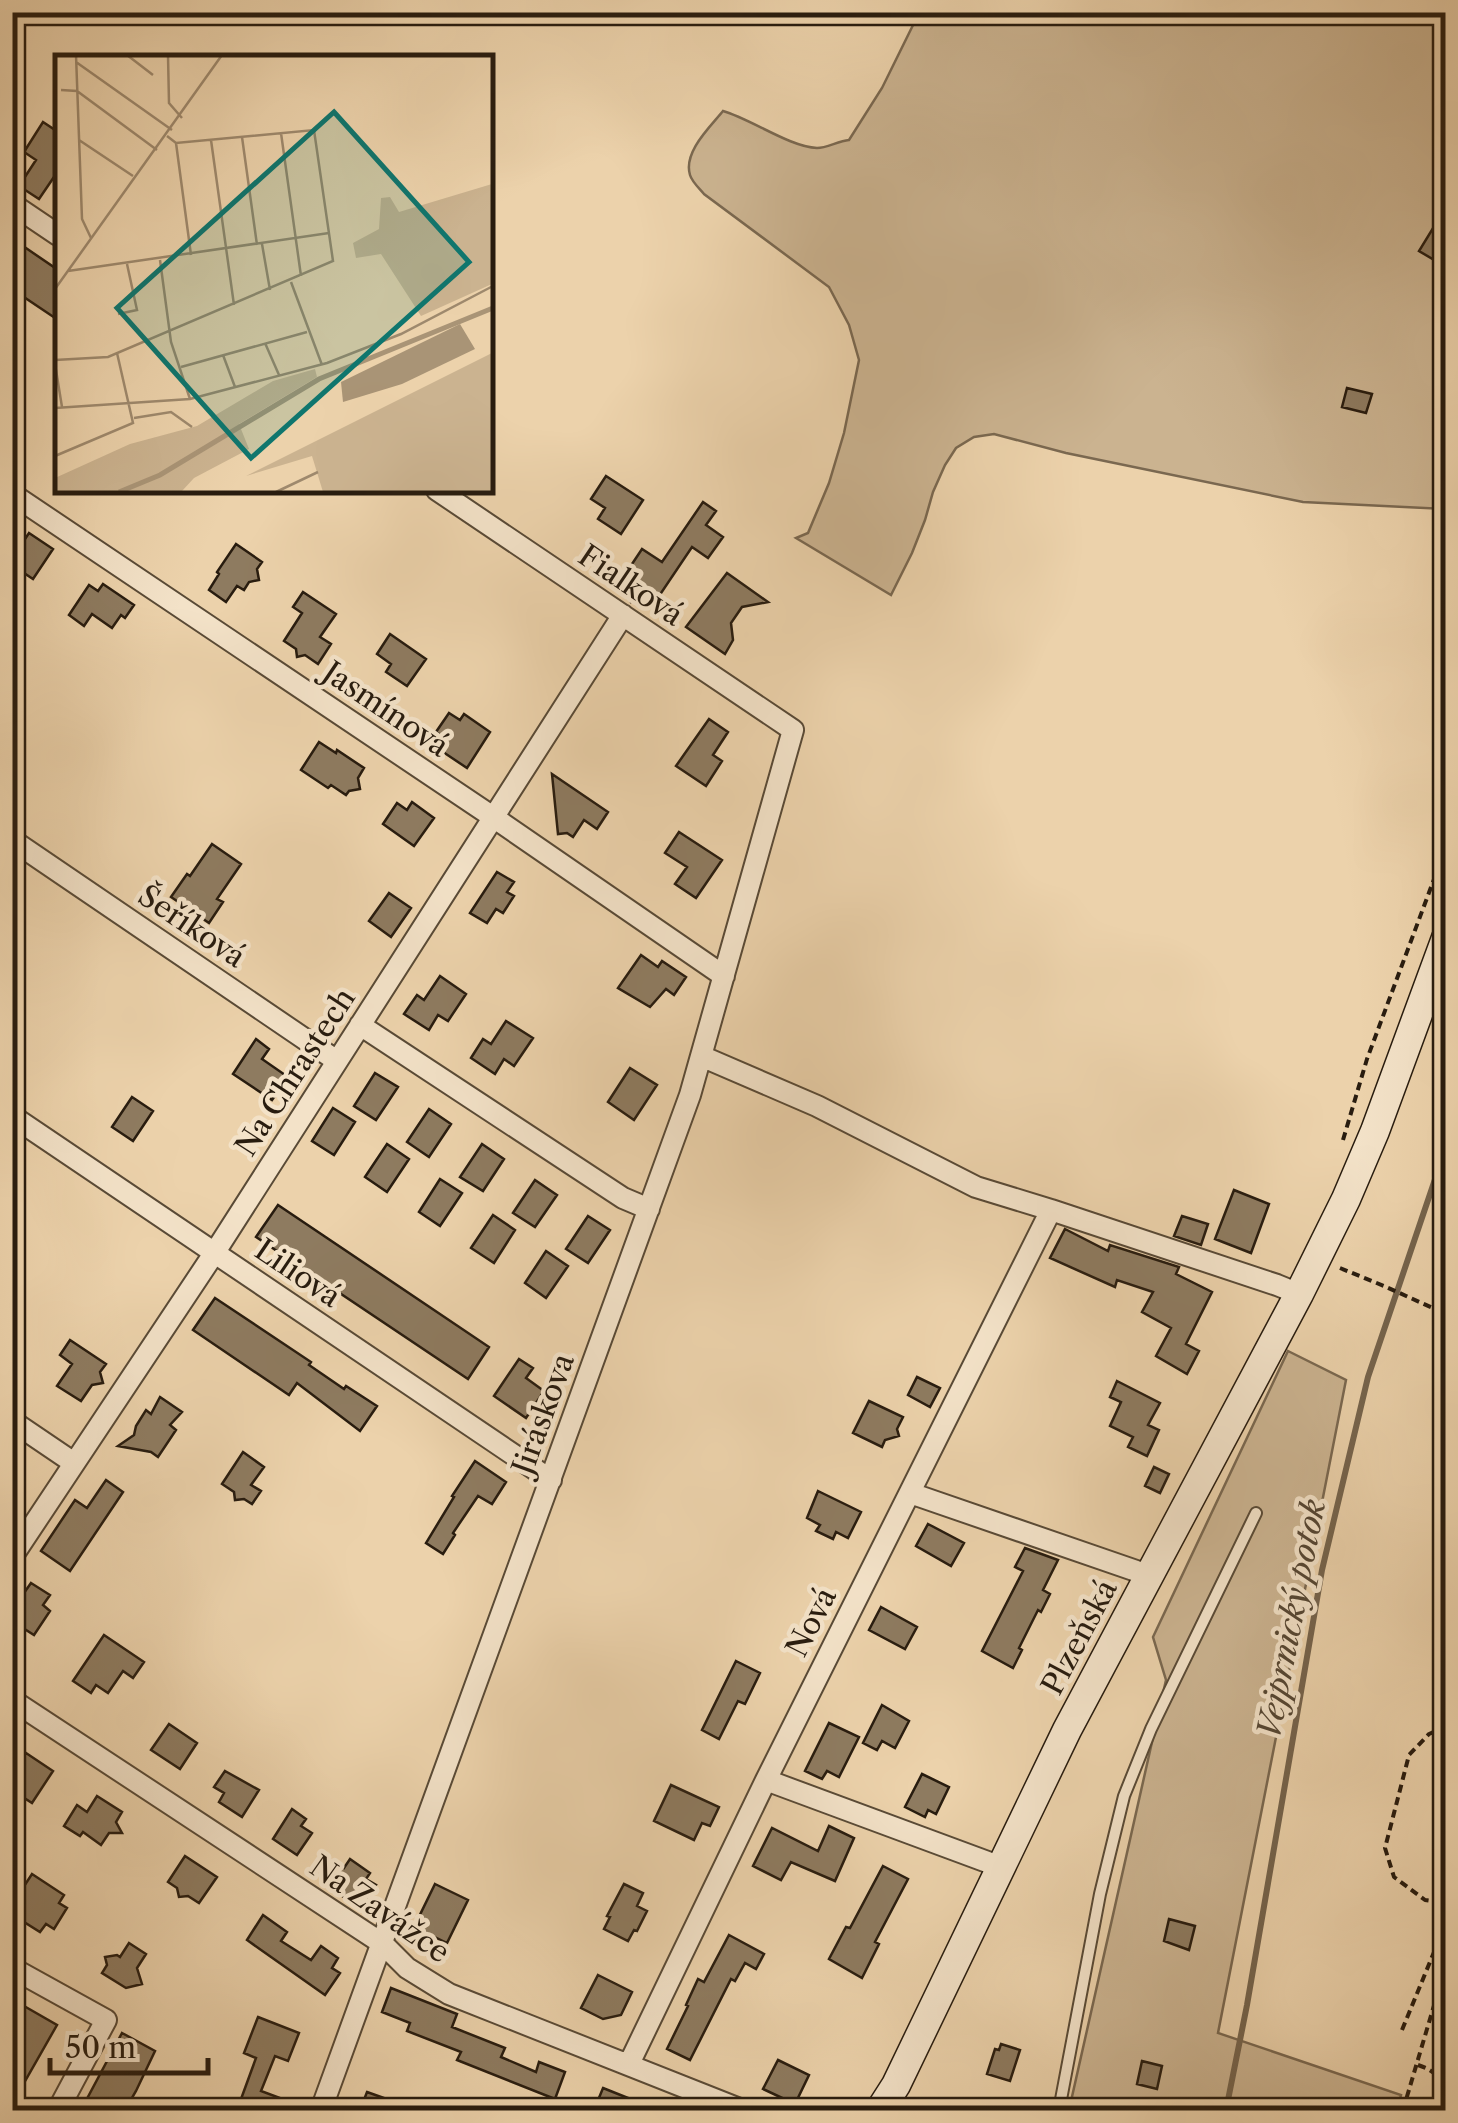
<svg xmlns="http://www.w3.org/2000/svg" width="1458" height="2123" font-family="'Libre Caslon Text',serif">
<rect width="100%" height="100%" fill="#ecd2ab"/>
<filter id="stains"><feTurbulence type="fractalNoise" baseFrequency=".002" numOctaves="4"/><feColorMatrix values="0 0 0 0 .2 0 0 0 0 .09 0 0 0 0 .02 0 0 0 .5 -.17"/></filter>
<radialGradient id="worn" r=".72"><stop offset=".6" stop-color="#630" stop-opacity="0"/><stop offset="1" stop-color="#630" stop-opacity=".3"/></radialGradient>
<path fill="#cbb390" stroke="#7a6850" stroke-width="2.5" d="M919 13H1445V509L1303 502 1066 453 994 434 974 437 956 448 945 465 933 492 925 520 912 553 891 595 796 538 808 533 829 483 844 433 859 360 849 325 829 287 704 194C700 189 692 182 690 175 683 152 710 127 723 111 751 119 790 147 817 148 827 148 838 141 849 140L882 88Z
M1288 1351 1346 1380 1218 2033 1401 2095 1397 2110H1069L1166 1680 1153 1637Z"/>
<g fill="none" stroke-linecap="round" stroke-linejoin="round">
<path stroke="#75644d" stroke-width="6" d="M1226 2110 1247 2005 1322 1570 1368 1377 1446 1147"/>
</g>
<path fill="#8e7b60" stroke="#281c0f" stroke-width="2.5" d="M43 122 58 132V171L39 199 19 186 36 160 24 152Z
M1446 207V267L1419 251Z
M23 246 58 270V320L12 289V247L19 251Z
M1347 388 1372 394 1366 413 1342 407Z
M606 476 643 500 621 534 598 519 605 508 591 499Z
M703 502 716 511 706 525 723 537 708 558 692 547 651 608 640 600 631 602 628 593 618 585 642 549 662 562Z
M29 533 53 549 33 579 12 565V540L21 545Z
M236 544 262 562 257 569 259 580 249 582 244 590 237 586 226 602 209 590 219 574 217 572Z
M727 573 768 602 742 607 731 623 733 640 725 654 686 627Z
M103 584 134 605 125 618 121 615 112 628 92 614 84 626 69 615 89 585 98 591Z
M303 592 336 614 320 637 331 644 318 664 305 655 297 657 296 649 284 641 302 613 293 607Z
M390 634 426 659 407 686 386 672 391 664 377 654Z
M449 713 460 720 464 714 490 732 467 768 440 750 447 739 436 732Z
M709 719 728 732 713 755 722 761 706 786 676 766Z
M319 742 336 753 337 750 364 768 358 778 360 789 349 791 346 795 331 785 328 788 301 770Z
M552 774 608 812 597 829 584 820 573 837 567 833 558 834Z
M412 802 434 818 414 846 383 824 397 803 407 810Z
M679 832 722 860 696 898 675 884 687 867 665 853Z
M212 844 241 864 217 899 223 902 209 923 171 897 187 874 190 876Z
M497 872 514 882 507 892 514 896 503 913 496 909 487 923 470 913Z
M389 893 411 908 391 937 369 921Z
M641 955 658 967 662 961 686 977 674 995 666 989 650 1007 618 988Z
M440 976 466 994 448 1021 438 1015 429 1030 404 1014 417 995 424 1000Z
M506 1021 533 1038 514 1066 504 1059 495 1074 471 1058 483 1039 491 1044Z
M256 1039 269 1049 262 1059 288 1077 272 1100 233 1074Z
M630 1068 657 1085 634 1120 608 1102Z
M375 1073 398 1087 376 1120 354 1106Z
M132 1097 153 1111 133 1141 112 1127Z
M333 1108 355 1122 334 1155 312 1141Z
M429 1109 451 1124 429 1157 407 1142Z
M387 1144 409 1159 387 1192 365 1177Z
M482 1144 504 1159 483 1191 460 1177Z
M440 1179 462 1193 440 1226 419 1212Z
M535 1180 557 1195 535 1227 513 1213Z
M1234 1190 1269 1204 1251 1253 1215 1239Z
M278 1205 489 1347 468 1379 256 1237Z
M493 1215 515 1230 494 1263 471 1248Z
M588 1216 610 1230 588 1263 566 1249Z
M1182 1216 1208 1224 1201 1245 1174 1236Z
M1065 1229 1108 1251 1110 1245 1179 1267 1176 1274 1212 1292 1186 1344 1199 1351 1187 1374 1156 1356 1171 1328 1142 1312 1153 1292 1117 1280 1115 1287 1050 1258Z
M546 1251 568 1266 546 1298 525 1283Z
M215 1298 311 1362 309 1365 344 1389 346 1386 377 1406 360 1431 297 1383 289 1395 193 1330Z
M70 1340 106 1364 100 1372 103 1383 92 1385 81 1401 57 1386 72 1364 60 1355Z
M519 1359 533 1368 526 1378 544 1391 526 1418 494 1396Z
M917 1377 940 1388 930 1407 908 1395Z
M1117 1381 1160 1403 1148 1425 1159 1430 1147 1456 1128 1447 1133 1437 1110 1426 1121 1402 1110 1397Z
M160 1397 182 1412 170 1425 176 1430 158 1457 151 1452 118 1446 134 1435 136 1426 146 1410 151 1414Z
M869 1401 903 1417 897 1429 899 1436 885 1440 882 1447 853 1433Z
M243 1452 264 1467 251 1485 261 1491 252 1504 244 1499 235 1500 234 1492 222 1484Z
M475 1461 506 1482 492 1504 478 1496 453 1533 455 1535 443 1554 426 1543 454 1497 452 1496Z
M1154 1467 1169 1474 1160 1493 1145 1486Z
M106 1480 123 1492 70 1571 41 1551 75 1500 87 1508Z
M818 1491 861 1512 848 1538 836 1532 833 1539 816 1531 820 1525 807 1518Z
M928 1524 964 1543 951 1566 916 1546Z
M1025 1548 1058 1560 1043 1590 1050 1594 1041 1612 1038 1610 1019 1648 1022 1650 1013 1668 982 1651 1023 1571 1015 1567Z
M31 1583 50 1595 43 1605 50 1611 34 1635 12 1621V1610Z
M881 1607 917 1627 905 1649 869 1630Z
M104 1635 144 1662 133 1678 123 1671 108 1693 96 1685 91 1693 73 1681Z
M736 1661 760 1673 745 1704 738 1701 719 1739 702 1730Z
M882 1705 909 1721 895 1748 882 1741 877 1750 863 1743Z
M829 1723 859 1737 839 1777 827 1771 822 1779 805 1771Z
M169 1724 197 1743 180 1769 151 1750Z
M26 1753 53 1771 32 1803 12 1790V1774Z
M225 1771 259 1790 242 1817 219 1802 224 1793 214 1787Z
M922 1774 949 1787 936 1814 928 1810 925 1817 905 1807Z
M671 1785 719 1807 710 1826 702 1823 694 1840 654 1821Z
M97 1796 122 1812 116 1822 122 1833H109L101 1845 83 1832 80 1836 64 1826 77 1805 87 1812Z
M292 1809 306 1819 301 1826 312 1833 297 1855 273 1839Z
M829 1826 854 1838 835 1881 791 1862 781 1880 753 1866 772 1828 818 1851Z
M185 1856 217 1877 199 1903 188 1896 179 1897 177 1888 168 1882Z
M350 1859 370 1873 366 1879 376 1885 364 1902 355 1896 351 1902 326 1885 340 1865 344 1868Z
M883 1866 908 1879 875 1942 879 1944 862 1978 829 1959 846 1927 850 1928Z
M32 1874 64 1895 59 1903 67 1908 54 1929 46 1924 40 1932 13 1915 20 1904 15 1900Z
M435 1884 468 1900 447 1943 414 1927Z
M624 1884 643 1893 637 1906 647 1911 637 1931 634 1930 628 1941 604 1929 610 1917 607 1916Z
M263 1915 287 1932 281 1941 311 1960 321 1946 338 1958 332 1968 340 1973 325 1995 247 1940Z
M1169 1919 1195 1926 1189 1950 1164 1941Z
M729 1935 764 1954 756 1969 745 1963 735 1981 731 1979 690 2060 667 2049 688 2006 686 2005 698 1979 704 1982Z
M129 1943 146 1954 137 1968 142 1984 126 1988 102 1973 107 1965 105 1957 117 1955 120 1957Z
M598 1975 632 1992 621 2015 603 2019 581 2008Z
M391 1988 457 2014 452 2027 505 2048 501 2057 536 2072 539 2062 565 2072 555 2099 457 2060 461 2052 407 2031 410 2023 382 2012Z
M24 2006 57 2025 12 2104V2012L19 2015Z
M258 2017 299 2033 288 2061 275 2056 261 2091 307 2108V2110H237L256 2058 244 2053Z
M122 2033 155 2051 136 2091 125 2110H81Z
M1001 2044 1020 2050 1010 2081 987 2074 995 2049 999 2050Z
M778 2060 809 2075 795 2104 763 2089Z
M1142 2061 1162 2066 1157 2089 1137 2084Z
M603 2088 658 2110H594Z
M367 2092 412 2108 411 2110H360Z"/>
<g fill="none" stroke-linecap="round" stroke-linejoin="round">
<defs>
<path id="service" d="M1059 2110 1100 1894 1124 1796 1151 1729 1256 1513"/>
<path id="minor" d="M12 204 58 235
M12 494 493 817 724 976
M12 840 337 1061
M360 1025 623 1198 649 1209
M701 1056 817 1106 976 1187 1051 1210 1277 1285 1299 1294
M12 1116 551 1480
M12 1421 74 1463
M910 1493 1148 1575
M12 1557 215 1252 623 615
M12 1700 383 1944 407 1968 449 1994 742 2110
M766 1780 1001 1867
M12 1968 106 2020 58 2110
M629 2064 766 1780 1051 1210
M321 2110 690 1095 793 730 437 490"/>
<path id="secondary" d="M880 2110 896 2085 1067 1730 1299 1294 1346 1199 1375 1131 1446 938"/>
</defs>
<use href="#service" stroke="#594a36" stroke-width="14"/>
<use href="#minor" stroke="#594a36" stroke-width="24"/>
<use href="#secondary" stroke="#281c0f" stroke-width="31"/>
<path stroke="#281c0f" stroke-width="4" stroke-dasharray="8 5" stroke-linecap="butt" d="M1343 1140 1367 1059 1446 847
M1340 1268 1384 1286 1446 1314
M1446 1727 1429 1734 1409 1755 1385 1848 1394 1877 1425 1900 1446 1903
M1402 2030 1446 1923
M1418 2065C1436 2071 1441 2078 1446 2096
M1403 2110 1446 1965"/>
<use href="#service" stroke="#f3e2c8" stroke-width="10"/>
<use href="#minor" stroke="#f3e2c8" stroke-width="20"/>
<use href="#secondary" stroke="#f3e2c8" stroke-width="28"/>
</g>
<g text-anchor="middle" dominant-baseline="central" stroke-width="9" stroke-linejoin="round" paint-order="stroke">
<g font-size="30" fill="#281c0f" stroke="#f3e2c8">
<text transform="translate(631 585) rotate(34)">Fialková</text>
<text transform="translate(386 709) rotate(34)">Jasmínová</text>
<text transform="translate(192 926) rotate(34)">Šeříková</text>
<text transform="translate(295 1072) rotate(-57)">Na Chrastech</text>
<text transform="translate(298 1273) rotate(34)">Liliová</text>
<text transform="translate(543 1414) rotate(-70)">Jiráskova</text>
<text transform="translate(811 1622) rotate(-63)">Nová</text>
<text transform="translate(1079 1637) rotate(-62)">Plzeňská</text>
<text transform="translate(380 1909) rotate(35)">Na Zavážce</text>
</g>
<g font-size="32" font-style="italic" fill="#554633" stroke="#f3e2c8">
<text transform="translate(1291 1619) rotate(-79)">Vejprnický potok</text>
</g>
</g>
<g transform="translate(55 55)">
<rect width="438" height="438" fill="#ecd2ab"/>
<path d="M437 129V229L366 261 326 199 301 203 298 188 324 174 326 143 335 142 344 157ZM437 298V437H268L257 401 191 421ZM260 314 262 322 184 369 194 394 139 423 127 436 0 437V423L75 389 142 371 218 326Z" fill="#cbb390"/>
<path d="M405 269 420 294 347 329 288 347 286 327Z" fill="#a99476"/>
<path fill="none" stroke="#a99476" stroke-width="5" d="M64 437 105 420 264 324 438 253"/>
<path fill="none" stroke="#9e896d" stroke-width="2.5" d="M21 0 27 164 36 183M72 0 98 20M113 0 114 48 127 63M21 7 117 75M6 35 22 36 102 95M226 78 246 221M187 82 202 190M24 85 78 121M156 85 179 250M121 88 136 200M207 189 215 235M105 205 116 287 135 344M13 216 274 178M236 227 267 310M0 234 167 0M63 259 82 255 72 209M210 288 224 320M168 300 180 332M0 305 53 302 278 206 259 75 121 88 112 81M0 309 7 352M126 312 252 277M0 353 135 344 272 308 346 279 438 231M79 363 116 357 137 372M0 401 78 368 62 298M221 437 263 417"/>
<path fill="#0f766e" fill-opacity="0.15" stroke="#0f766e" stroke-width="5" d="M279 57 414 207 196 403 62 253Z"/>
<rect width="438" height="438" fill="none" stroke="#281c0f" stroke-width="5"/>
</g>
<rect width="1458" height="2123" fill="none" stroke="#ecd2ab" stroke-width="50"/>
<rect x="15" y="15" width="1428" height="2093" fill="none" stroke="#281c0f" stroke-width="5"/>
<rect x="25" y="25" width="1408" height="2073" fill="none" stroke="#281c0f" stroke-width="2.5"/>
<path d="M50 2058v15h158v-15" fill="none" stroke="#281c0f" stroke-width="5"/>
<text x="65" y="2058" font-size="30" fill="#281c0f" stroke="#f3e2c8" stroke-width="8" paint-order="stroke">50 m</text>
<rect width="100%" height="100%" filter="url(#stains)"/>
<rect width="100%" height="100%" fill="url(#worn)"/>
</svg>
